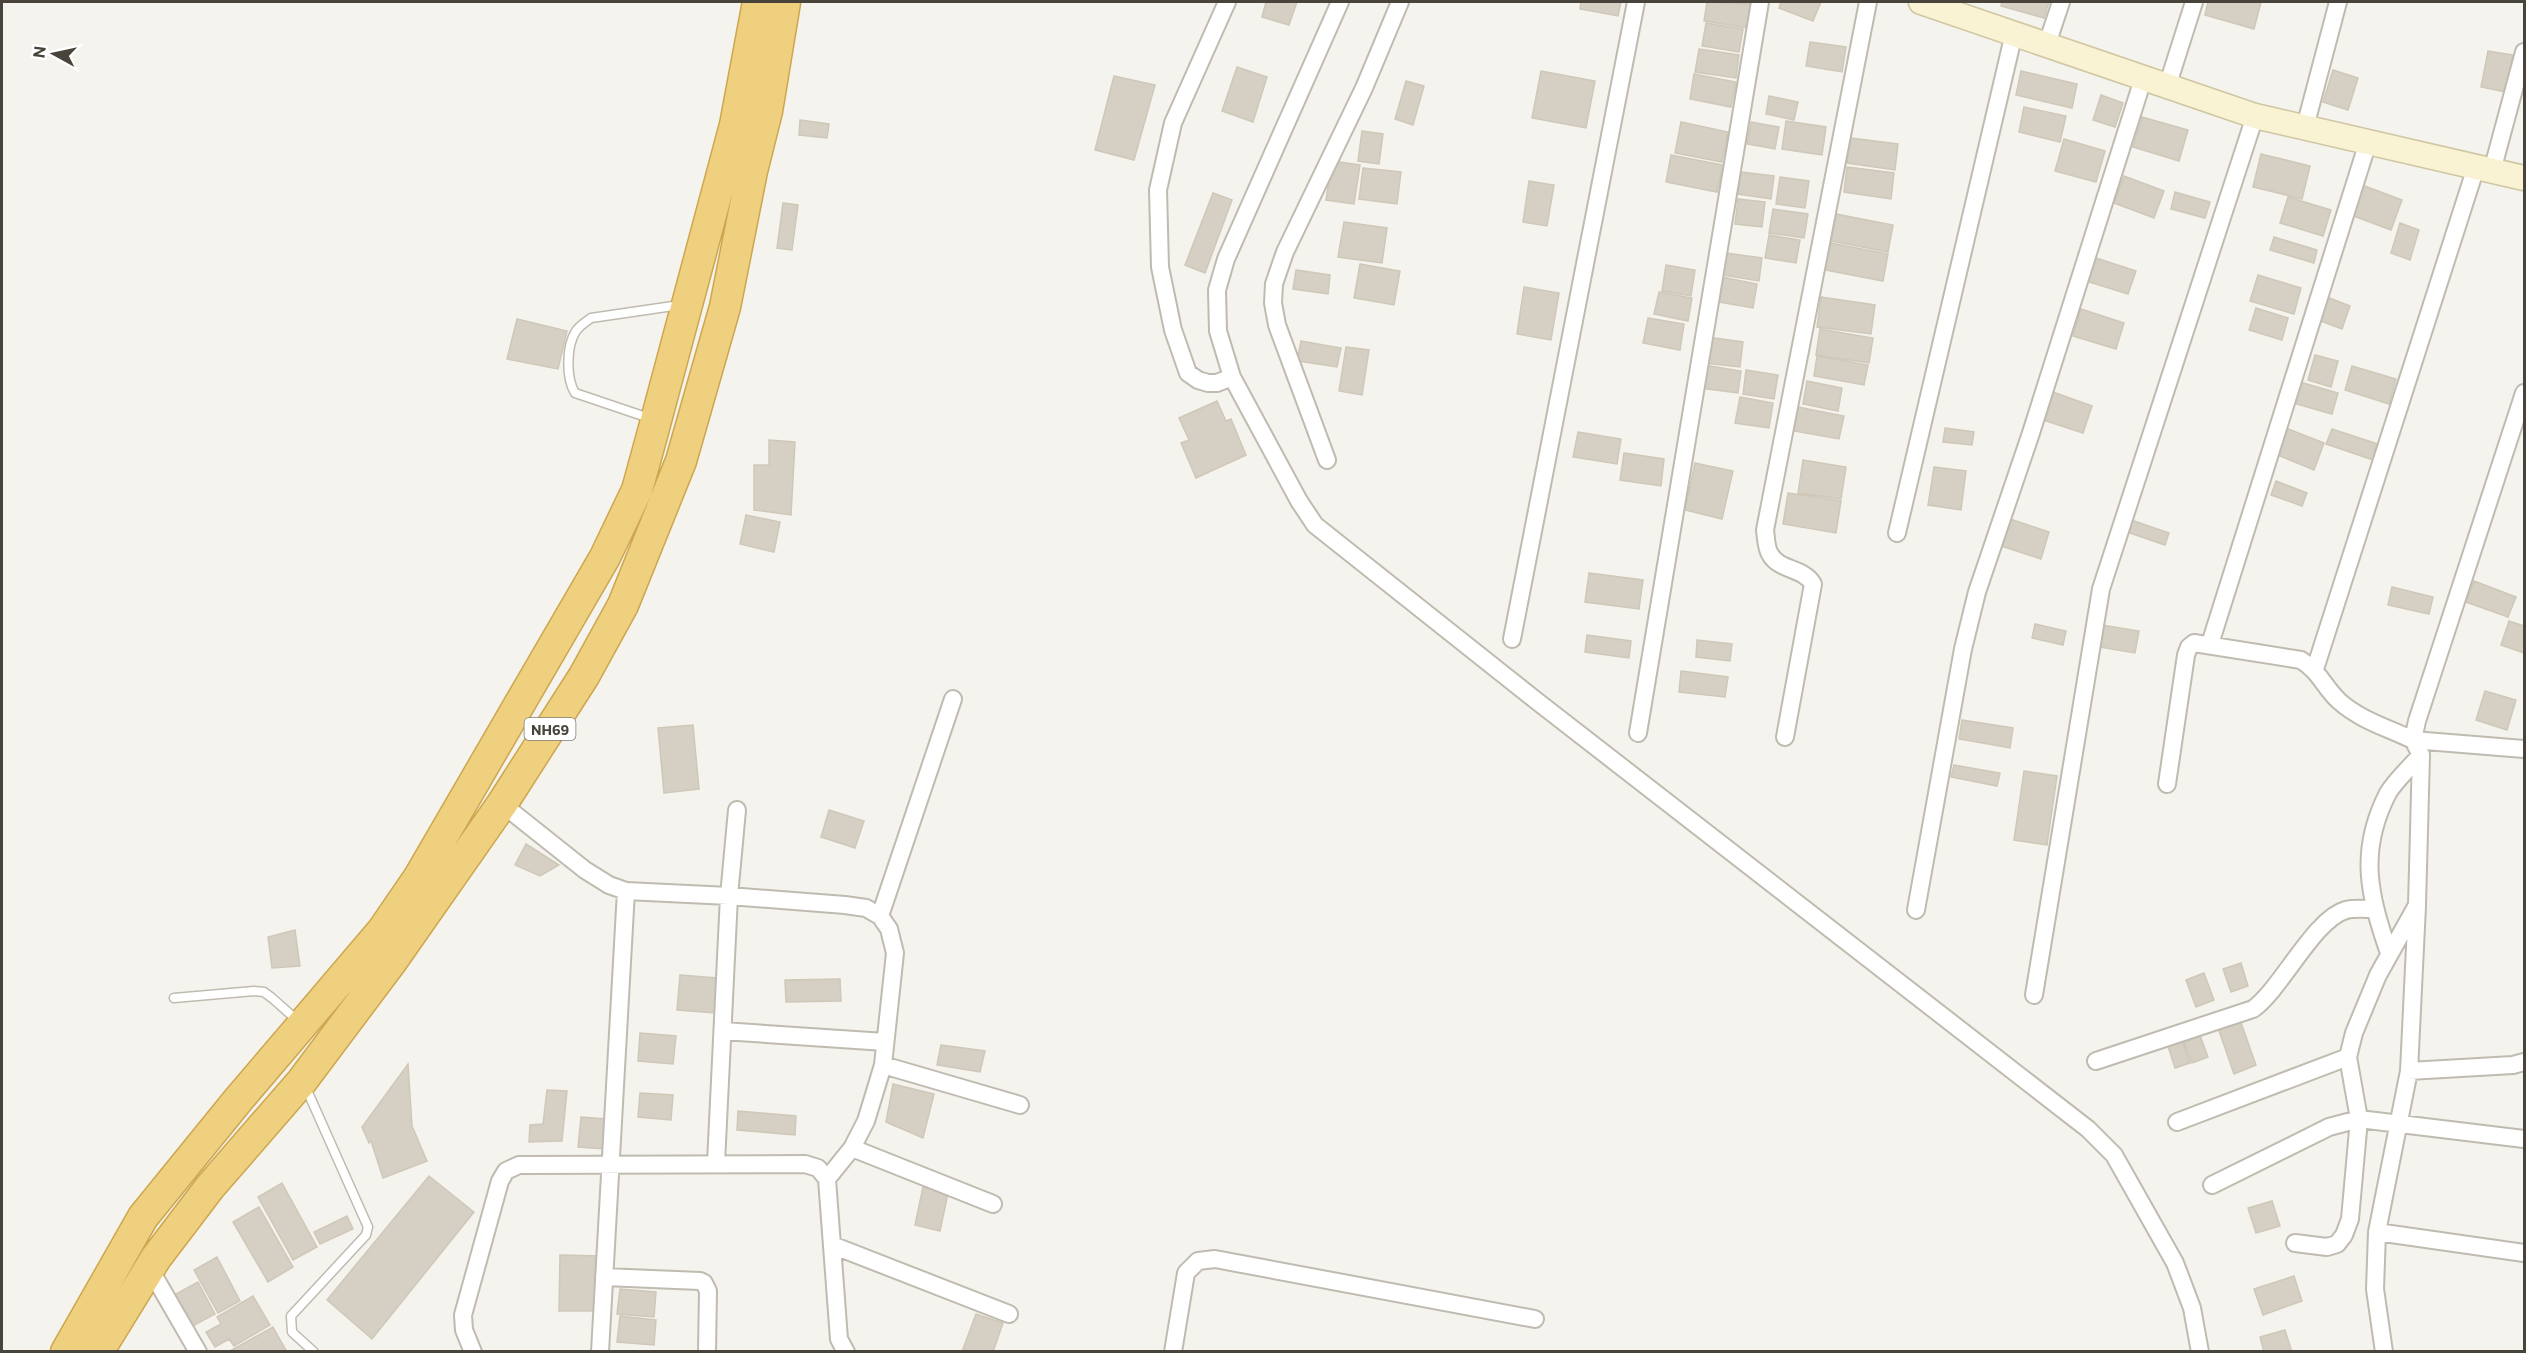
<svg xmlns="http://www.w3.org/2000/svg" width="2526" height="1353" font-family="Commissioner,sans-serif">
<rect width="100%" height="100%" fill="#f5f3ed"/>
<path fill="#d5cfc4" stroke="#cfc8b8" stroke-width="1.5" d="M1266 2H1297L1289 25 1262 17Z
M1581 2H1621L1618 16 1580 9Z
M1707 2 1751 4 1747 28 1704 21Z
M1781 2H1821L1813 21 1779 8Z
M2002 2H2049L2044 18 2001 6Z
M2208 2H2261L2254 29 2205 15Z
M1706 23 1743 29 1739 52 1702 46Z
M1810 42 1846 47 1842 72 1806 66Z
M1699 49 1739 55 1736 78 1695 72Z
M2488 51 2513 55 2506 92 2481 87Z
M1237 67 1267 77 1253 122 1222 111Z
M2333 70 2358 78 2348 110 2323 102Z
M1541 71 1595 81 1586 128 1532 118Z
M2021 71 2077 84 2072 108 2016 95Z
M1694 74 1736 82 1731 107 1690 99Z
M1114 76 1155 85 1134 160 1095 150Z
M1406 81 1424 86 1413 125 1395 119Z
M2101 95 2123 103 2115 127 2093 120Z
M1769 96 1798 102 1794 120 1766 114Z
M2024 107 2066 116 2060 142 2019 132Z
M2142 117 2188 130 2179 161 2133 147Z
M800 120 829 124 827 138 799 135Z
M1786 121 1826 127 1822 155 1782 149Z
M1681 122 1728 132 1722 162 1675 153Z
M1751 122 1779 127 1775 149 1747 144Z
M1362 131 1383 134 1379 164 1358 161Z
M1851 138 1898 144 1895 170 1847 163Z
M2064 139 2105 151 2096 182 2055 171Z
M2261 154 2310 166 2302 199 2253 187Z
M1671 155 1723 165 1717 192 1666 182Z
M1332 161 1360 165 1354 204 1326 200Z
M1847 167 1894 173 1891 199 1844 192Z
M1363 168 1401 172 1397 204 1359 199Z
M1741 172 1774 176 1771 199 1738 194Z
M2124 176 2164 191 2154 218 2114 203Z
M1780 177 1809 181 1805 208 1776 204Z
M1529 181 1554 185 1547 226 1523 222Z
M2362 185 2402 200 2391 230 2351 215Z
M2175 192 2210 202 2205 218 2171 209Z
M1213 193 1232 200 1205 273 1185 265Z
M2288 197 2331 210 2323 236 2280 223Z
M1738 199 1765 202 1762 227 1735 224Z
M783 203 798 205 792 250 777 248Z
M1773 209 1808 214 1804 238 1769 233Z
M1836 214 1893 225 1888 252 1831 241Z
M1344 222 1387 228 1382 263 1338 257Z
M2400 223 2419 230 2410 260 2391 253Z
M1769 235 1800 240 1796 263 1765 258Z
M2274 237 2317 250 2314 263 2270 250Z
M1831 243 1888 254 1883 281 1825 270Z
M1726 253 1762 258 1759 281 1722 275Z
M2093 257 2136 271 2128 294 2086 281Z
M1360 264 1400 271 1394 305 1354 298Z
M1666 265 1695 270 1691 296 1662 291Z
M1296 270 1330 275 1328 294 1293 289Z
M2258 275 2301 288 2294 314 2250 301Z
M1722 277 1757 284 1753 308 1718 302Z
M1524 287 1559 293 1551 340 1517 334Z
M1659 292 1692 298 1688 321 1654 314Z
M1821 297 1875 305 1871 334 1817 327Z
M2327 297 2350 306 2342 329 2318 320Z
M2256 308 2288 318 2282 340 2249 330Z
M2081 309 2124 323 2116 349 2073 336Z
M1648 318 1684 324 1680 350 1643 343Z
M517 319 567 331 558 369 507 359Z
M1820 329 1873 338 1869 363 1816 355Z
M1707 337 1743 342 1740 367 1704 363Z
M1301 341 1341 348 1337 367 1297 361Z
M1346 347 1369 350 1362 395 1339 391Z
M2315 355 2338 361 2331 387 2308 380Z
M1817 356 1868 365 1864 385 1814 376Z
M1704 365 1741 371 1738 393 1700 388Z
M2352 366 2396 379 2389 404 2345 390Z
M1746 370 1778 375 1774 399 1743 394Z
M1807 381 1842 388 1838 411 1803 404Z
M2300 382 2338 393 2332 414 2293 403Z
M2053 392 2092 406 2083 433 2043 420Z
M1740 397 1773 403 1769 428 1735 423Z
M1217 401 1226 421 1231 419 1246 455 1196 478 1181 443 1189 440 1179 418Z
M1798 407 1844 416 1839 439 1794 431Z
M2283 427 2324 443 2314 470 2273 453Z
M1945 428 1974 432 1972 445 1943 442Z
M2332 429 2384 446 2379 462 2326 444Z
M1578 432 1621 439 1617 464 1573 457Z
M769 440 795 442 791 515 754 510V465H769Z
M1624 453 1664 459 1661 486 1620 480Z
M1803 460 1846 467 1841 499 1798 493Z
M1695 463 1733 471 1722 519 1685 510Z
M1934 467 1966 471 1961 510 1928 505Z
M2276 481 2307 493 2302 506 2271 495Z
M1788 493 1841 501 1836 533 1783 524Z
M746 515 780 522 774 552 740 544Z
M2007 518 2049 532 2041 559 1998 545Z
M2131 520 2169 533 2165 545 2127 532Z
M1589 573 1643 580 1639 609 1585 602Z
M2474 581 2516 597 2508 617 2466 602Z
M2392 587 2433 597 2429 614 2388 605Z
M2509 621 2524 626V653L2501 645Z
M2035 624 2066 631 2063 645 2032 638Z
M2102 625 2139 631 2135 653 2099 647Z
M1587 635 1631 641 1629 658 1585 652Z
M1697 640 1732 644 1730 661 1696 657Z
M1681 671 1728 677 1725 697 1679 692Z
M2485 691 2516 700 2507 730 2476 720Z
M1962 720 2013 728 2010 748 1959 739Z
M693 725 699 789 664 793 658 728Z
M1954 765 2000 773 1997 786 1951 777Z
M2024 771 2057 776 2047 845 2014 840Z
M829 810 864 821 855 848 821 837Z
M526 844 559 865 540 876 515 865Z
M295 930 300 966 272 968 268 937Z
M2241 963 2248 986 2231 992 2223 969Z
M2204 973 2214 1000 2196 1007 2186 980Z
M680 975 717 978 715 1013 677 1010Z
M840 979 841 1001 786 1002 785 980Z
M2239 1017 2256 1065 2234 1074 2217 1025Z
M2198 1030 2208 1057 2192 1063 2182 1037Z
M640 1033 676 1036 673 1064 638 1061Z
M2181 1038 2190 1063 2175 1068 2167 1043Z
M941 1045 985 1051 980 1072 937 1065Z
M408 1064 412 1126 427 1161 383 1178 371 1141 369 1143 362 1127Z
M893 1084 934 1094 923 1138 886 1122Z
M547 1090 567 1091 562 1141 529 1142 530 1125 543 1124Z
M640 1093 673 1095 671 1120 638 1117Z
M738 1111 796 1116 795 1135 737 1130Z
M581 1117 607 1119 605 1149 578 1147Z
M429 1176 474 1212 372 1339 327 1300Z
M282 1183 317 1247 293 1260 258 1197Z
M923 1187 948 1193 940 1231 915 1225Z
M2272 1201 2280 1226 2256 1233 2248 1208Z
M259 1207 293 1267 268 1282 233 1222Z
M347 1216 353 1229 320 1244 314 1232Z
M560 1255 600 1256 599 1311H559Z
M217 1257 240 1301 218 1313 194 1270Z
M2294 1276 2302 1301 2263 1315 2254 1289Z
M198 1282 215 1314 191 1327 174 1295Z
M620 1289 656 1292 654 1317 617 1314Z
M253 1296 270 1325 234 1346 229 1339 215 1347 206 1332 221 1324 217 1317Z
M976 1314 1003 1323 993 1352H970L963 1349Z
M620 1316 656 1320 654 1345 617 1342Z
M273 1327 287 1352H228Z
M2285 1330 2292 1352H2264L2260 1337Z"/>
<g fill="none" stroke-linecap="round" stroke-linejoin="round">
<defs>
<path id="lane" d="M652 419 575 393C566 378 566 346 576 331 580 325 586 322 591 318L680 305
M174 998 254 991 264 992 272 998 298 1021
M306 1088 368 1227 366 1235 291 1316 292 1332 314 1352"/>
<path id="street" d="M1227 2 1173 123 1158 190 1160 267 1173 330 1188 373 1198 380 1208 383H1217L1232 377
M1340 2 1226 259 1217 290 1218 331 1232 377 1299 501 1315 525 1538 702 2088 1129 2114 1155 2175 1263 2192 1308 2200 1352
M2047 44 2061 2
M2168 84 2194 2
M2305 127 2338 2
M2492 171 2524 52
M2524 393 2417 721 2413 740 2524 749
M1327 460 1277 325 1273 303 1274 284 1285 252 1364 88 1400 2
M1897 533 2014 33
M1512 639 1636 2
M2210 644 2368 142
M2315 669 2476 167
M1638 733 1760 2
M1785 737 1813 584C1803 567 1779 571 1770 554 1766 548 1766 537 1765 530L1868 2
M2167 784 2186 655 2189 647 2194 643 2301 660C2320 672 2324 687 2339 701 2360 720 2388 728 2413 740L2421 755 2417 906 2409 1071 2377 1232 2375 1289 2384 1352
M502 804 585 870 609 885 626 891 729 896 845 905 866 908 880 916 889 929 895 953 883 1065 866 1121 852 1148 827 1179
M1916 910 1963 649 1977 592 2031 433 2144 76
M880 916 953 699
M2389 953C2369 895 2358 851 2388 793 2396 780 2410 767 2421 755
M2034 995 2101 589 2255 116
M723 1031 885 1042
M2096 1061 2253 1009C2282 988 2314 919 2346 910 2354 908 2365 909 2374 909
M883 1065 1020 1105
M2409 1071 2513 1065 2524 1062
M2177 1122 2348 1057
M852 1148 993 1204
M716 1163 729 896 737 810
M2212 1185 2329 1127 2359 1119 2524 1139
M2377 1232 2524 1253
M2295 1243 2327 1247 2337 1244 2344 1235 2350 1219 2359 1119 2348 1057 2354 1033 2378 975 2416 907
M832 1245 1009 1314
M150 1269 198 1352
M604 1277 700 1281 704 1283 708 1291 707 1352
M473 1352 464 1330 463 1315 500 1181 506 1171 519 1165 805 1164 818 1168 827 1179 839 1339 846 1352
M600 1352 626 891
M1173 1352 1186 1273 1198 1261 1215 1259 1535 1319"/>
<path id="secondary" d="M1921 2 2255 116 2524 178"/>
<path id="highway" d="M66 1352 143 1217 238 1100 382 931 419 877 605 557 637 490 651 439 735 125 758 2
M98 1352 156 1258 210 1187 302 1081 392 961 502 804 584 676 623 605 681 461 725 307 752 171 767 111 785 2"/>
</defs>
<use href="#lane" stroke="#c0bbb0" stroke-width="11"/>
<use href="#street" stroke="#c0bbb0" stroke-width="20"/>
<use href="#secondary" stroke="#cfc6a2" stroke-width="27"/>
<use href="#highway" stroke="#cda64f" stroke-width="33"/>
<use href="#lane" stroke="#fff" stroke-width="8"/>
<use href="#street" stroke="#fff" stroke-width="16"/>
<use href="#secondary" stroke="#f9f2d3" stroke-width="24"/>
<use href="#highway" stroke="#eed07f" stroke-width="30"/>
</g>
<g text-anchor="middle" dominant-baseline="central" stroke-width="4.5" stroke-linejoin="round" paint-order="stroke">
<rect fill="#fff" stroke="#807c76" stroke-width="1.5" x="524.5" y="718" width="51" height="22" rx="4.5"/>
<g font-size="14" font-weight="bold" fill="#49443b">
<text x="550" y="729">NH69</text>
</g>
</g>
<rect width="2526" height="1353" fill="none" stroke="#49443b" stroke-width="6"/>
<g transform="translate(54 54) rotate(278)" stroke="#ffffff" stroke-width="4.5" paint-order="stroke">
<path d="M0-4.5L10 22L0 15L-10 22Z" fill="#49443b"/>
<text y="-9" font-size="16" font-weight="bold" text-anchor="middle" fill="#49443b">N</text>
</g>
</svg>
